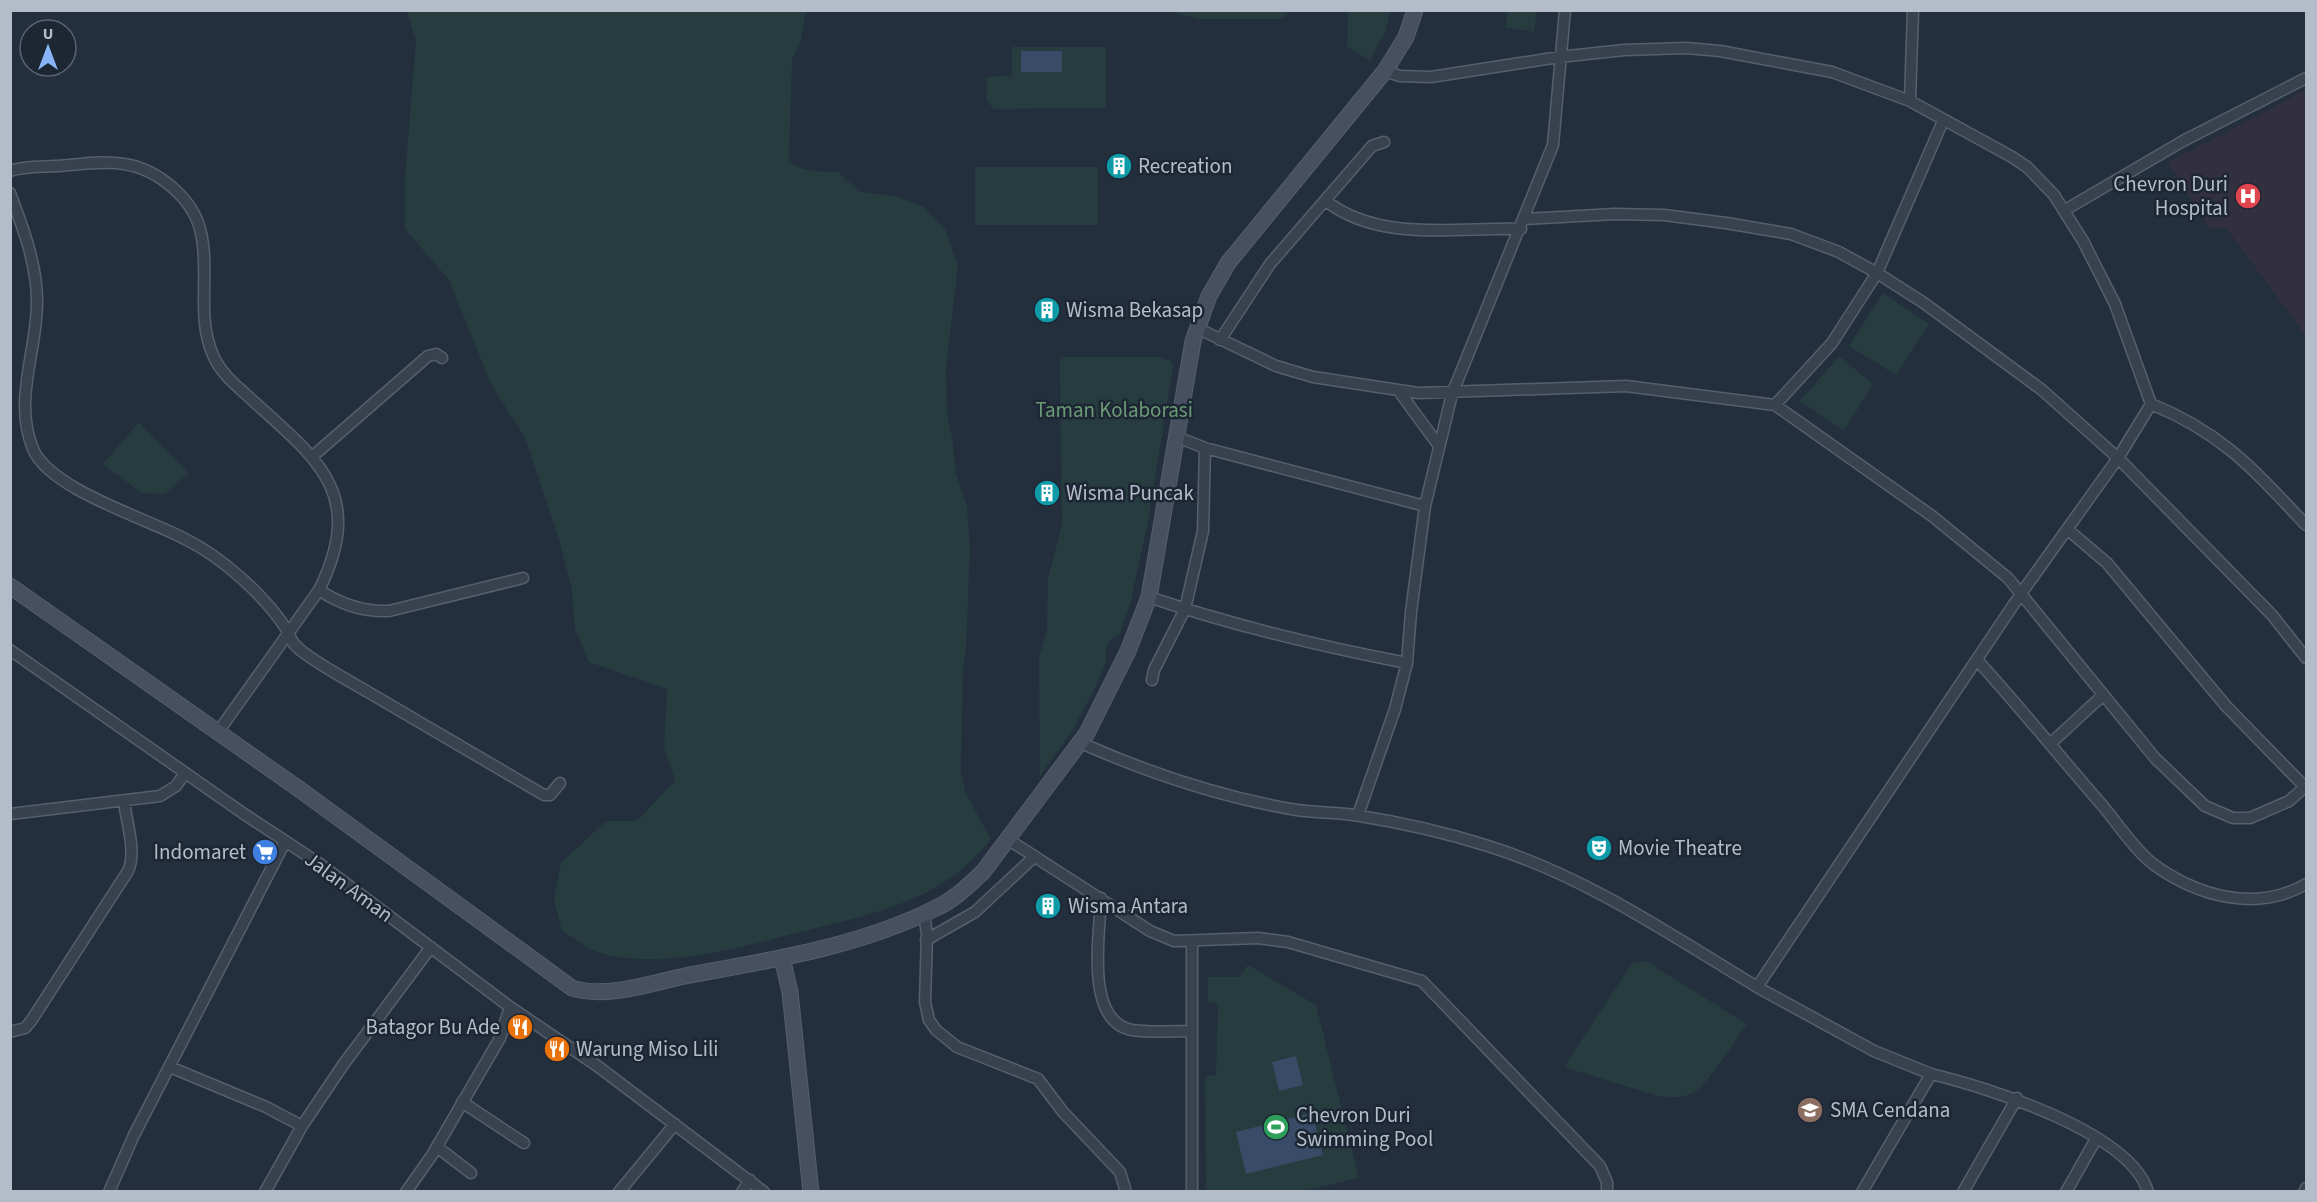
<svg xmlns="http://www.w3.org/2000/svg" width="2317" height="1202" font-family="'Source Sans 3',sans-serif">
<rect width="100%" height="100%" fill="#242f3e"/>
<path fill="#32303f" d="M2306 90V336L2227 229 2210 228 2168 163Z"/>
<path fill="#263c3f" d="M407 11H806L801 39 792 60 789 160C801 173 821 171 838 172L860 192 894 196 924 207 945 229 958 265 946 368 947 413 952 437 956 474 967 507 970 548 966 649 963 668 961 772 966 794 991 839C969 864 955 878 925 893 890 911 851 919 813 929 748 945 663 972 598 952 586 948 573 937 562 931L554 899 561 863 606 821H637L675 781 664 747 667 689 589 662 575 629 572 590 559 539 525 438 491 384 449 280 405 229V177L416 41Z
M1167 11 1290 10V11L1282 19H1199Z
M1348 11H1390L1385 32 1370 61 1347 46Z
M1508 11H1537L1534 32 1505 27Z
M1012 47H1106V108L994 109 987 101V77L1012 76Z
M975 167H1098V225H975Z
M1883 293 1929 324 1896 375 1849 346Z
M1839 356 1873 384 1844 431 1800 401Z
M1060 357H1158L1170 361 1173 366 1148 522 1131 600 1120 633 1110 640 1106 648V661L1096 686 1072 731 1040 776 1039 658 1047 631 1048 578 1062 525Z
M139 422 189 473 165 494 142 493 103 464Z
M1646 961 1747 1024C1733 1043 1714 1076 1696 1091 1684 1099 1668 1098 1655 1095L1564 1067 1632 963Z
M1248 965 1316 1005 1359 1178 1303 1191H1206L1205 1076 1216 1075 1218 1003 1208 1002V977H1239Z"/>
<path fill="#394c67" d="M1021 51H1062V72H1021Z
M1296 1056 1303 1085 1279 1091 1272 1062Z
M1312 1113 1323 1155 1246 1174 1236 1132Z"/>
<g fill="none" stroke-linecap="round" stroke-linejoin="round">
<defs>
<path id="street" d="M1385 71 1400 76 1431 77 1559 57 1624 50 1686 48 1720 51 1832 72 1910 101 2012 157 2027 167 2054 195 2083 241 2115 304 2151 404 2118 458 2020 595 1757 987 1874 1051 1931 1074 1862 1192
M1910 101 1913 10
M10 171C24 166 41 167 56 166 77 165 102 160 124 164 158 169 194 199 201 233 210 272 196 317 213 355 221 374 236 385 251 399 317 459 367 493 319 590L218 732
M10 193C23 228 37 264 37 302 37 352 13 400 33 449 50 490 149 519 187 540 223 558 265 596 287 630 290 635 291 642 296 646 308 659 351 682 368 692 427 727 486 761 544 795H550L560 783
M1326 201C1380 243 1458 227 1521 229
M2065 210 2183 141 2306 78
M1524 219 1615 214 1664 215 1726 223 1791 234 1839 252 1877 273 1924 303 2042 390 2118 458 2272 615 2306 658
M1197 328 1276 366 1313 377 1418 393 1626 386 1775 405 1932 516 2008 578 2155 758 2205 806 2233 818H2250L2289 801 2306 786
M1220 340 1270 264 1372 146 1384 142
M1398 390 1439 446
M2151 404C2223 433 2255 471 2306 525
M1775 405 1832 343 1877 273 1943 121
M1177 437 1205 448 1425 506
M313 456 428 356 436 354 442 358
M2067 529 2107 563 2226 706 2305 787
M319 590C340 604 364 612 389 611L523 578
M1149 597C1234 626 1319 646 1407 663
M10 650 244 814 320 864 510 1007 596 1065 764 1192
M1977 660C2020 707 2060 757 2102 805 2118 824 2134 849 2153 864 2197 896 2256 913 2306 884
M1152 680 1154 670 1185 609 1203 531 1205 448
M1081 743C1149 773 1224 798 1297 810 1318 813 1340 812 1360 816 1404 823 1447 833 1488 846 1585 876 1671 935 1757 987
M2050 744 2102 696
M10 814 160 796 176 786 185 773
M1358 815 1395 709 1407 663 1411 612 1425 506 1452 394 1553 145 1565 10
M1009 840 1150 931 1174 941 1258 938 1288 942 1422 981 1600 1166 1607 1182V1192
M1101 898C1100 933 1084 1021 1132 1030 1151 1033 1173 1031 1192 1031
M924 914 927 934 925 1002 929 1020 936 1030 957 1047 1038 1079 1063 1112 1120 1172 1126 1192
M926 940 975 912 1034 857
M10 1032 25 1028 31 1021 128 871C137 852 126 821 124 801
M170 1067 266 1107 302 1126
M1931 1074C1986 1087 2131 1132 2148 1192
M462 1102 524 1143
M437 1147 471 1173
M109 1192 134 1135 285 842
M265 1192 302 1126 343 1065 431 947
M406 1192 432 1155 500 1038 510 1007
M619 1192 675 1124
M742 1192 750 1180
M1192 1192V942
M1963 1192 2017 1098
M2066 1192 2096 1139
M2304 1192 2306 1188"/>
<path id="secondary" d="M10 586 299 789 572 988C607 999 651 983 685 976 770 960 859 947 936 908 954 900 969 885 983 872L1087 733 1128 651 1149 597 1193 341 1209 296 1228 263 1385 71 1406 37 1415 10
M782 958 790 992 811 1192"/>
</defs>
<use href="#street" stroke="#565f6c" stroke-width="13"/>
<use href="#secondary" stroke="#565f6c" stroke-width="17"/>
<use href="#street" stroke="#38414e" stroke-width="10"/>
<use href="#secondary" stroke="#465061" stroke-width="15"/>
</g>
<defs>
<symbol id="building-disc" viewBox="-11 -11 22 22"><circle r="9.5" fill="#0f9aa8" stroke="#1d2633"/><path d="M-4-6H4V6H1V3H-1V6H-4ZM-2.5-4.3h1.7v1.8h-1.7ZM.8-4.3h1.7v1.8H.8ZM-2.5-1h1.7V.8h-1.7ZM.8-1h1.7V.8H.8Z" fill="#fff"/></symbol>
<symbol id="hospital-disc" viewBox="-11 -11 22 22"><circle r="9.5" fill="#e0444e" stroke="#1d2633"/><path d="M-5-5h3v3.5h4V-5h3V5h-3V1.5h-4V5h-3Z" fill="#fff"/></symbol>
<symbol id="theatre-disc" viewBox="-11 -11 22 22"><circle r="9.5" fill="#0f9aa8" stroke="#1d2633"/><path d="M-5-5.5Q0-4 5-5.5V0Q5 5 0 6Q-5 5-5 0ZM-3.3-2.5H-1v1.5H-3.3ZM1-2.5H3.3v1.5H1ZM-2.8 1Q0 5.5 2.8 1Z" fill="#fff"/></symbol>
<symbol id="supermarket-disc" viewBox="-11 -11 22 22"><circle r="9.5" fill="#3f7fe0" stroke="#1d2633"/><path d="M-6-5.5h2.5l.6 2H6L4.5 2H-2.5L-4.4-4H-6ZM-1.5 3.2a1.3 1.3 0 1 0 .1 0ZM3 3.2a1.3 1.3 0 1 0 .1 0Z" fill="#fff"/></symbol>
<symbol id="restaurant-disc" viewBox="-11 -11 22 22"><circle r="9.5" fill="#e8710a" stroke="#1d2633"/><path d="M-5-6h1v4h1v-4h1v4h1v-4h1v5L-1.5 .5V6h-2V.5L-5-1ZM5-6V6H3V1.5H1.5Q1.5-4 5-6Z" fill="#fff"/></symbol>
<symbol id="school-disc" viewBox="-11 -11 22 22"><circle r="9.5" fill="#8d6e63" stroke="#1d2633"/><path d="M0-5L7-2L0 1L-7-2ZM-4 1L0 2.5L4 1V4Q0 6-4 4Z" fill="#fff"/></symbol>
<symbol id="stadium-disc" viewBox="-11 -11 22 22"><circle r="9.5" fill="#2e9e5b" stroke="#1d2633"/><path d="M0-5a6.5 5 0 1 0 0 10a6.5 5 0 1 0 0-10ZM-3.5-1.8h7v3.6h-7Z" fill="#fff"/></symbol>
</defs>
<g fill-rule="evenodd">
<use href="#building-disc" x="1104" y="151" width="30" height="30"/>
<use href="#hospital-disc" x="2233" y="181" width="30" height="30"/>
<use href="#building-disc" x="1032" y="295" width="30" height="30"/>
<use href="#building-disc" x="1032" y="478" width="30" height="30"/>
<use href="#theatre-disc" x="1584" y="833" width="30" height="30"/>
<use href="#supermarket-disc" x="250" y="837" width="30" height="30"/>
<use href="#building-disc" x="1033" y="891" width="30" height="30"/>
<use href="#restaurant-disc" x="505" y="1012" width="30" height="30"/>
<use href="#restaurant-disc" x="542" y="1034" width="30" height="30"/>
<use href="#school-disc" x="1795" y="1095" width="30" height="30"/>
<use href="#stadium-disc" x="1261" y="1112" width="30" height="30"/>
</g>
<g text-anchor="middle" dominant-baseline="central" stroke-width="5" stroke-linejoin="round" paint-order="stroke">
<g font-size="21" fill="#b4bcc9" stroke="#1d2633" text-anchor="start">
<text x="1138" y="166">Recreation</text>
<text x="2228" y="184" text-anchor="end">Chevron Duri<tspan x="2228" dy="24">Hospital</tspan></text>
<text x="1066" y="310">Wisma Bekasap</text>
<text x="1066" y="493">Wisma Puncak</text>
<text x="1618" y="848">Movie Theatre</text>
<text x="246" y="852" text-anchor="end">Indomaret</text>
<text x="1068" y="906">Wisma Antara</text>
<text x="500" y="1027" text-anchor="end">Batagor Bu Ade</text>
<text x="576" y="1049">Warung Miso Lili</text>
<text x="1830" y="1110">SMA Cendana</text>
<text x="1296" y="1115">Chevron Duri<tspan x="1296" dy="24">Swimming Pool</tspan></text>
</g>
<g font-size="21" fill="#6b9a76" stroke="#1d2633">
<text x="1114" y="410">Taman Kolaborasi</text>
</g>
<g font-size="21" fill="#b4bcc9" stroke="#1d2633">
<text transform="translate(349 887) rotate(36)">Jalan Aman</text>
</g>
</g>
<rect width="2317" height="1202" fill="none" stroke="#b4bcc9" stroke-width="24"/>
<g transform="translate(48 48)"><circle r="28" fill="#1d2633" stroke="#59626f" stroke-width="1.5"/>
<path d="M0-4.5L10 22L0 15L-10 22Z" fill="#8ab4f8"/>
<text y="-9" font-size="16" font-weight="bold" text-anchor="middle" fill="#b4bcc9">U</text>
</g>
</svg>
